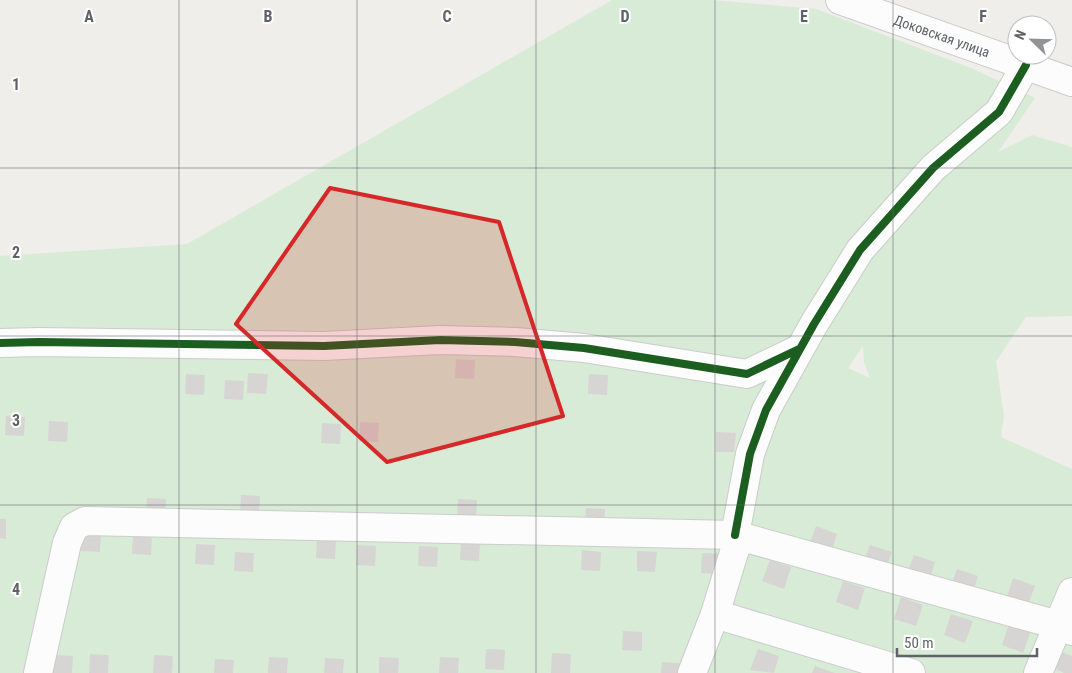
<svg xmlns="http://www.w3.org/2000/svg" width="1072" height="673" font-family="'Roboto Condensed',sans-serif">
<rect width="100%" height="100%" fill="#efeeea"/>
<path fill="#d8ebd6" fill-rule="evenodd" d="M612 0H712L816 9 971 68 1035 98 998 152 1032 135 1072 147V316L1026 317 996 361 1004 416 1001 437 1072 469V673H0V256L187 244ZM863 346 864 362 870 378 848 368Z"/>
<path fill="#d6d5d3" d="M456 359 475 360 474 379 455 378Z
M248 373 268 374 266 394 247 393Z
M186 374 205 375 204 395 185 394Z
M589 374 608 375 607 395 588 394Z
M225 380 244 381 243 400 224 399Z
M6 416 25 417 24 436 5 435Z
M49 421 68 422 67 442 48 441Z
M360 422 379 423 378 442 359 441Z
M322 423 341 424 340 444 321 443Z
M716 432 736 433 734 452H716Z
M241 495 260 496 259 516 240 515Z
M147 498 166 499 165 519 146 517Z
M458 499 477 500 476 520 457 519Z
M586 508 605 509 604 528 585 527Z
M0 519H6V539L0 538Z
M816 526 837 534 830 555 808 548Z
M82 532 101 533 100 552 81 551Z
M133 534 152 535 151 555 132 554Z
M317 538 336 539 335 559 316 558Z
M461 540 480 541 479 561 460 560Z
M196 544 215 545 214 565 195 564Z
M357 545 376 546 375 566 356 565Z
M870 545 892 552 884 574 862 566Z
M419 546 438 547 437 567 418 566Z
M582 550 601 552 600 571 581 570Z
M637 551 657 552 655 572 637 571Z
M235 552 254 553 253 572 234 571Z
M702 553 721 554 720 574 701 573Z
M914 555 935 562 928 584 906 576Z
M770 560 791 567 784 589 762 581Z
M957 569 978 576 971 598 949 590Z
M1013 578 1035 586 1027 607 1006 600Z
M843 581 865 588 858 610 836 602Z
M901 597 923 605 916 626 894 619Z
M951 614 973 621 965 643 944 635Z
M1009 624 1031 631 1023 653 1002 645Z
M623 631 642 632V651L622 650Z
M486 649 505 650 504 670 485 669Z
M758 649 779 656 774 673 750 670Z
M1061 652 1072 656V673H1064L1054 668Z
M552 653 571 654 570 673H551Z
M90 654 109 655 108 673H89Z
M54 655 73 656 72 673H53Z
M154 655 173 656 172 673H153Z
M269 657 288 658 287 673H268Z
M379 657 399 658 398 673H379Z
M440 657 459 658 458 673H439Z
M325 658 344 659 343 673H324Z
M215 659 234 660 233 673H214Z
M662 662 680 663V673H661Z
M815 666 835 673H812Z"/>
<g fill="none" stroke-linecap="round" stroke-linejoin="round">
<defs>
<g id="minor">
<path id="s1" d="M840 0 1072 82"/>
<path d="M0 343 39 342 324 346 440 340 515 342 584 348 747 374 799 349"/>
<path d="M715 614 911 673"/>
<path d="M38 673 67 543 74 527 85 521 735 535 1058 625 1072 631"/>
<path d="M692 673 715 614 736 546 735 535 750 454 766 410 814 324 860 250 933 168 999 112 1026 65"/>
<path d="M1038 673 1072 592"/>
</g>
</defs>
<use href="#minor" stroke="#cbcccc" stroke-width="30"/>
<use href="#minor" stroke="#fdfcfc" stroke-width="28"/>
<defs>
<path id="cycleway" d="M0 343 39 342 324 346 440 340 515 342 584 348 747 374 799 349
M735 535 750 454 766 410 814 324 860 250 933 168 999 112 1026 65"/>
</defs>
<use href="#cycleway" stroke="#fff" stroke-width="11"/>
<use href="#cycleway" stroke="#1b5e20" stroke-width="8"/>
</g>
<path fill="#d62828" fill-opacity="0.2" stroke="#d62828" stroke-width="4" stroke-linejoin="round" d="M330 188 499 222 563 416 387 462 236 324Z"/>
<path fill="none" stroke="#5f6368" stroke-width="1" stroke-opacity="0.55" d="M179 0V673M357 0V673M536 0V673M715 0V673M893 0V673M0 168H1072M0 336H1072M0 505H1072"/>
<g text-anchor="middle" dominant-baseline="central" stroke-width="4" stroke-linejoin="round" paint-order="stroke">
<g font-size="14" fill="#5f6368" stroke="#fff">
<text stroke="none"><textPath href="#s1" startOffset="108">Доковская улица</textPath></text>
</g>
</g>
<g font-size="16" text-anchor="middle" font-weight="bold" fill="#5f6368" stroke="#fff" stroke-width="4" stroke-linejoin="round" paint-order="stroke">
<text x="89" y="22">A</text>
<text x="268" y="22">B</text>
<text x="447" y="22">C</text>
<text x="625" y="22">D</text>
<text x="804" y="22">E</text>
<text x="983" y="22">F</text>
<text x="16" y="90">1</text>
<text x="16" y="258">2</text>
<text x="16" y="426">3</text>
<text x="16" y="595">4</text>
</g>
<g transform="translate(1032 40) rotate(293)"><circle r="24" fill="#ffffff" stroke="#bfc1c3"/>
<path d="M0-4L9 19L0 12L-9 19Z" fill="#919496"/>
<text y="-8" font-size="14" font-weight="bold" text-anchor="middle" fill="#5f6368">N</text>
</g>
<path d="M897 648v8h140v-8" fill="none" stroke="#5f6368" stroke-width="2.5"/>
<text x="904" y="648" font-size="15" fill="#5f6368" stroke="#ffffff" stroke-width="4" paint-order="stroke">50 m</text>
</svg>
